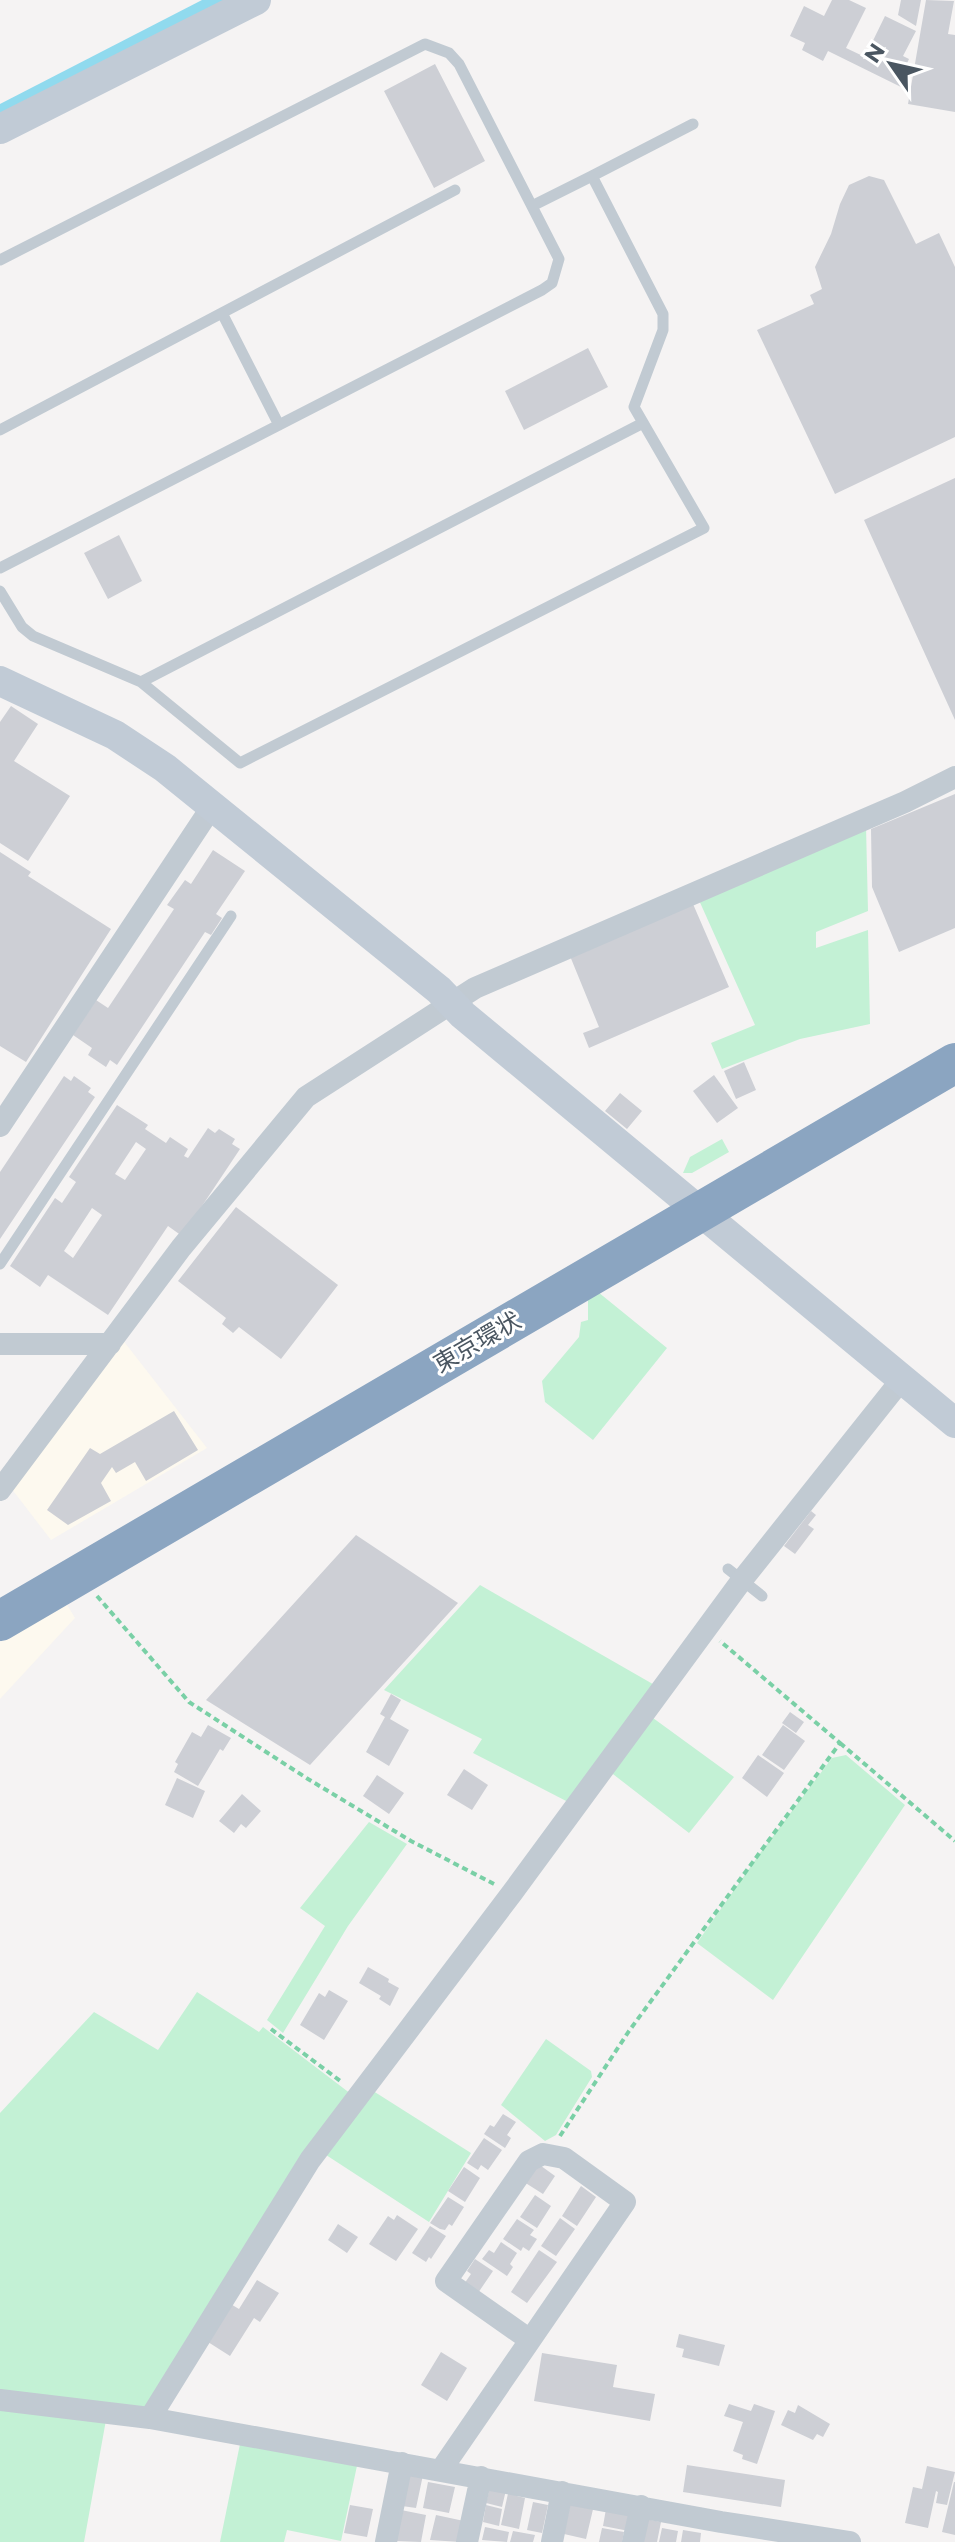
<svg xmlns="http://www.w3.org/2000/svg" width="955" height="2542" font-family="Montserrat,'Noto Sans JP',sans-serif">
<rect width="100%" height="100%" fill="#f5f3f3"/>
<path fill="#fdf9ef" d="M122 1339 207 1448 51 1540 11 1488Z
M66 1603 75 1618 0 1699V1642Z"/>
<path fill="#c3f1d5" d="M866 826 868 911 816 932V948L868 930 870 1024 800 1039 722 1069 711 1043 755 1025 698 898Z
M722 1139 729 1152 692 1173H683L690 1157Z
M598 1292 667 1348 593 1440 545 1402 542 1381 579 1337 581 1322 588 1320V1299Z
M480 1585 658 1687 572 1804 473 1753 482 1739 384 1690Z
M653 1718 734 1777 689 1833 609 1771Z
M846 1755 905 1805 773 2000 697 1943 758 1856 832 1758Z
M369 1822 407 1844 348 1926 283 2033 267 2020 325 1926 300 1908Z
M197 1992 259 2032 263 2027 351 2094 146 2409 0 2394V2113L94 2012 158 2050Z
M546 2039 591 2071 592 2077 556 2135 545 2141 501 2105Z
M370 2089 471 2153 429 2222 323 2153Z
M0 2405 106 2420 84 2542H0Z
M240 2444 358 2461 341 2541 287 2530 284 2542H220Z"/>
<path fill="#90daee" d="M202 0H225L0 116V104Z"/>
<path fill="#cdcfd5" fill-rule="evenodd" d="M832 0H849L866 8 846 48 865 57 885 16 916 31 903 56 909 59 903 72 907 75 901 87 828 51 823 61 802 50 805 43 790 36 804 6 824 16Z
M901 0H921L916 26 898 15Z
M926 0 954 1 948 34 955 35V112L908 104Z
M435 64 485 161 434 188 384 91Z
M869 176 884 180 916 244 939 233 955 267V437L835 494 757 330 814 304 810 295 822 289 815 267 831 234 840 204 849 185Z
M588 348 608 387 524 430 505 391Z
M955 478V720L864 520Z
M119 535 142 581 108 599 84 553Z
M11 706 38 724 14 761 70 796 28 861 0 843V722Z
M955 794V928L899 952 872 887 871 829Z
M213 850 245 871 216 914 222 918 211 935 205 932 117 1065 110 1060 106 1067 88 1055 92 1048 73 1035 96 1000 108 1008 174 909 167 905 185 880 191 884Z
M0 852 31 872 28 876 111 929 26 1062 0 1046Z
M693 904 729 987 589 1048 583 1033 599 1027 570 956Z
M744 1062 756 1090 736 1099 724 1071Z
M714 1075 738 1108 717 1123 693 1091Z
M64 1076 71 1081 74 1076 91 1088 88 1092 95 1097 0 1239V1172Z
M620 1093 642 1111 627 1129 605 1111Z
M117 1105 148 1125 145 1129 166 1143 170 1137 188 1149 184 1156 188 1158 208 1128 215 1133 219 1129 235 1139 232 1144 240 1149 182 1236 168 1226 108 1315 48 1275 40 1287 10 1266 55 1198 62 1203 76 1182 69 1177ZM136 1142 146 1149 125 1180 115 1174ZM92 1208 102 1215 73 1258 64 1251Z
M236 1207 338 1285 281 1359 239 1327 233 1333 222 1324 226 1318 178 1281Z
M174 1411 198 1450 146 1481 135 1462 116 1473 112 1467 101 1483 111 1501 68 1525 47 1510 90 1448 100 1454Z
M811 1511 816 1515 808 1525 814 1529 795 1554 784 1546Z
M356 1535 458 1603 310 1765 206 1700Z
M391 1694 401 1700 390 1719 409 1730 389 1766 366 1752 385 1717 380 1714Z
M790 1712 804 1722 796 1733 782 1723Z
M208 1725 231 1738 223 1751 220 1749 198 1786 174 1772 178 1764 175 1762 192 1732 201 1737Z
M783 1725 805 1741 784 1770 762 1755Z
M758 1755 784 1773 767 1797 742 1778Z
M464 1769 488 1785 472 1810 447 1795Z
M377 1775 404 1793 389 1814 363 1796Z
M177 1778 205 1791 193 1818 165 1805Z
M242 1794 261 1811 246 1828 241 1824 234 1833 219 1821Z
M368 1967 389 1979 388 1982 399 1988 390 2006 379 1999 381 1996 359 1983Z
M329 1990 348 2001 324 2040 300 2025 319 1993 325 1997Z
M503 2114 516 2122 507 2135 511 2138 505 2148 484 2134 490 2125 494 2127Z
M484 2138 502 2150 488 2170 481 2165 478 2170 467 2163Z
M537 2163 555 2176 543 2194 524 2182Z
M464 2167 480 2178 465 2202 448 2191Z
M581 2186 596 2197 577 2226 562 2216Z
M535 2195 551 2206 537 2228 520 2217Z
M448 2197 464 2207 452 2226 449 2224 445 2230 440 2229 430 2223Z
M397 2215 418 2229 396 2261 369 2244 388 2216 394 2220Z
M560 2218 575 2229 556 2256 541 2246Z
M517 2219 534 2230 530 2235 537 2239 529 2251 523 2247 521 2251 503 2239Z
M338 2224 358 2237 347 2253 328 2240Z
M430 2226 446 2236 431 2259 429 2257 426 2262 412 2253Z
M501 2242 517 2253 510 2264 513 2267 507 2276 482 2259 489 2250 494 2253Z
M539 2250 557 2262 527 2303 511 2292Z
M475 2259 493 2271 478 2293 464 2284 471 2274 467 2271Z
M257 2280 279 2293 260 2322 254 2318 230 2356 208 2342 229 2303 239 2309Z
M679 2334 725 2345 719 2366 682 2357 684 2349 676 2347Z
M441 2352 467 2368 447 2401 421 2385Z
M542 2353 617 2365 613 2387 655 2394 650 2421 534 2401Z
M729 2404 751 2411 754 2404 775 2411 757 2464 742 2459 743 2455 733 2451 743 2422 724 2416Z
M798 2405 830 2424 823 2437 817 2434 813 2440 781 2425 788 2410 795 2413Z
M687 2465 785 2480 781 2507 683 2492Z
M927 2466 955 2472 947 2505 936 2503 938 2492 936 2491 928 2528 905 2523 913 2487 922 2489Z
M409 2473 423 2475 416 2508 402 2506Z
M428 2482 455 2487 449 2513 423 2508Z
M954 2482H955V2535L942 2532Z
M490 2487 506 2490 502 2507 486 2503Z
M509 2489 518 2491 517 2496 525 2498 519 2529 501 2525Z
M571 2501 594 2505 586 2539 564 2534Z
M533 2502 548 2505 542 2533 527 2530Z
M350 2505 373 2509 367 2537 344 2533Z
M486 2505 502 2509 499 2526 483 2522Z
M606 2509 632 2514 629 2531 603 2526Z
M401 2510 426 2515 421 2542 395 2541Z
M436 2515 464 2521 460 2542 430 2540Z
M646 2519 661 2522 657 2542H642Z
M485 2527 509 2532 507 2542 482 2540Z
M602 2528 624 2532 622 2542H599Z
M662 2528 678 2531 676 2542H659Z
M683 2530 701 2533 700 2542H681Z
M513 2531 535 2535 533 2542H510Z"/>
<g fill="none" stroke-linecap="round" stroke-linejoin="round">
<path stroke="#7ad0a6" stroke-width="4" stroke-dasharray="6 4" stroke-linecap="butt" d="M97 1596 189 1702 308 1779 411 1841 494 1884
M840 1743 955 1841
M271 2029 343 2083
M560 2136 629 2031 840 1743 720 1641"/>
<path stroke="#c1cad2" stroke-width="11" d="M532 206 592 176
M0 260 425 44 449 53 459 64 559 259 552 283 542 290 0 568
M222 313 279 425
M0 430 455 190
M0 591 22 627 33 636 141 682 240 763 704 528 634 407 663 330V314L592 176 693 124
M141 682 643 423
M0 1264 231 916
M728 1569 762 1596"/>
<path stroke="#c1cad2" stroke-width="22" d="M0 1126 213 805
M0 1344H110
M0 1490 181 1248 306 1097 475 988 905 802 955 777
M0 2400 150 2418 721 2522 850 2542
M150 2418 310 2160 512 1893 742 1580 902 1379
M441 2470 625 2202 564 2158 543 2154 529 2161 446 2281 530 2340
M386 2542 402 2463
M467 2542 481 2477
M552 2542 562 2492
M633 2542 641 2506"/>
<path stroke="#c1cbd6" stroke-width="30" d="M0 129 256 0
M0 681 115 735 165 768 439 990 463 1015 955 1423"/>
<path stroke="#8ba5c1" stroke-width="40" d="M0 1621 955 1063"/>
</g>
<g text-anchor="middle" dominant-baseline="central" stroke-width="6" stroke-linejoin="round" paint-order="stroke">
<g font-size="24" fill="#4a5661" stroke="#fff">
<text transform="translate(477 1342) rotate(-30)">東京環状</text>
</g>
</g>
<g transform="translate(891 64) rotate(304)" stroke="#ffffff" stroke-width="6" paint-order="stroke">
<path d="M0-6L14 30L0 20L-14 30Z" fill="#4a5661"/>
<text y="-12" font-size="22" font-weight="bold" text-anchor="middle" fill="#4a5661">N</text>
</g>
</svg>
